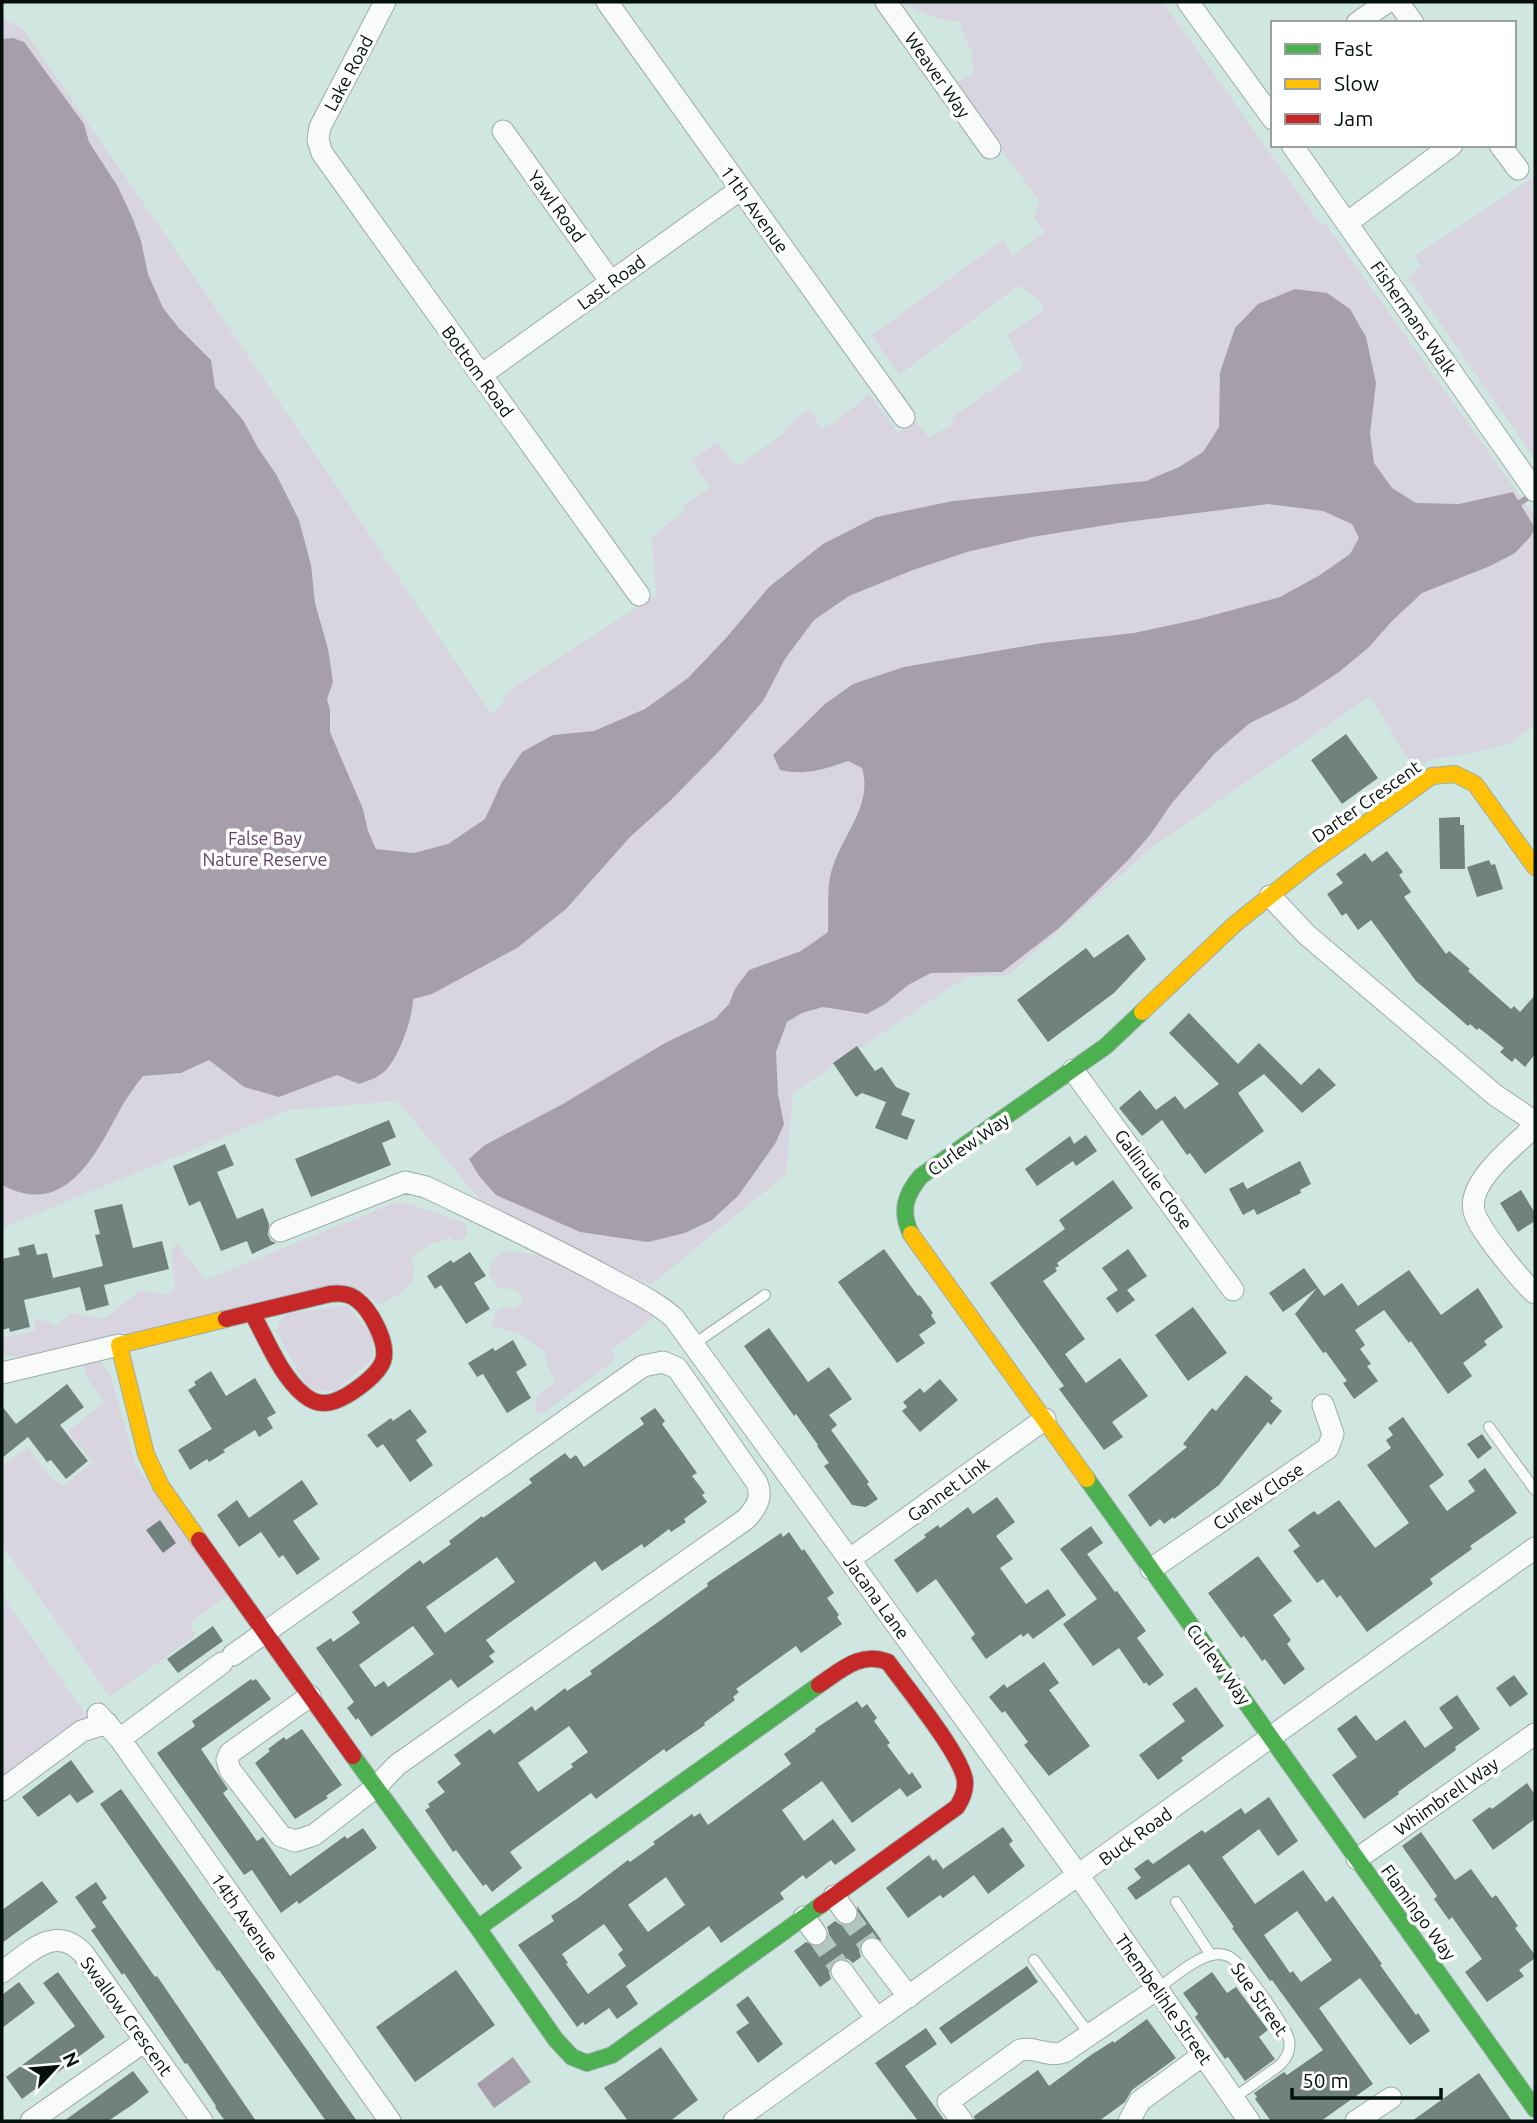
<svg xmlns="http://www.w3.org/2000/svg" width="1537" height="2123" font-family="Ubuntu,sans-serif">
<rect width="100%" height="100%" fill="#d0e6e1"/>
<path fill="#d8d5e0" d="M897 2H1163L1320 224 1324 222 1535 517V725L1510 743 1472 753 1429 760 1415 771 1370 696 1151 848 1009 975 966 977 793 1093 786 1174 651 1285 492 1214 397 1101 289 1110 2 1228V18L23 29 204 291 491 714 497 710 511 689 656 595 652 538 684 510 686 504 710 488 691 460 718 442 736 467 785 433 784 428 809 409 821 428 834 423 869 394 898 433 916 421 929 438 951 425 954 416 1024 367 1007 335 1044 310 1041 302 1019 285 899 375 872 335 1003 240 1012 256 1045 232 1034 217 1039 200 1002 151 958 82 973 73 972 53 959 22 933 17Z
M1535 176V459L1408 277 1421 267 1415 256Z
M407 1203 465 1223 468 1229 466 1237 456 1242 450 1237 441 1242H434L411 1257C422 1286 402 1291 380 1305L358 1288 36 1357 6 1356 2 1353V1338L34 1331 36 1326 34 1320 39 1319 56 1326 71 1313 105 1319 140 1290 169 1295 175 1288 171 1250 177 1243 205 1280 392 1204Z
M504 1251 557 1257 643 1301 654 1318 611 1350 616 1359 542 1414 537 1413C531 1393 542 1392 556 1383L547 1365 544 1351 518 1333 493 1327 492 1323 497 1310 506 1306 515 1309 522 1303V1294L511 1289 498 1288 489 1274 492 1260Z
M347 1305 373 1338V1359L335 1391 308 1390 277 1332 278 1324 287 1314Z
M92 1359 101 1362 110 1374 136 1466 228 1595 189 1623 196 1635 110 1697 2 1545V1466L28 1447 49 1476 62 1486 93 1463 68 1431 103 1403C97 1389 85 1380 83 1364Z
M2 1595 88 1718 2 1779Z"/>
<path fill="#a79eac" d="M13 38 24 42 84 124 89 142 118 187 132 217 141 241 148 274 163 308 178 327 211 360 215 387 243 420 258 448 276 474 299 520 311 565 315 603 328 649 333 682 327 699 330 710V732L363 809 368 831 376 849 414 853 448 844 485 819 502 782 522 752 553 735 594 731 645 709 688 678 726 638 769 587 823 544 876 517 953 501 1146 481 1179 467 1203 452 1219 427 1220 372 1235 328 1258 304 1295 289 1327 293 1350 309 1366 337 1376 383 1370 434 1374 463 1392 488 1416 503 1459 504 1513 492 1535 528 1531 536 1515 553 1490 566 1422 593 1393 620 1368 648 1339 672 1295 701 1250 723 1215 753 1172 803 1150 835 1129 859 1087 901 1059 928 1002 972 931 973 908 985 885 1004 867 1014 823 1007 802 1013 787 1022 776 1052 778 1094 784 1124 775 1144 738 1196 712 1220 685 1233 648 1242 580 1232 496 1195 479 1176 469 1159 485 1145 561 1105 665 1043 715 1019 729 1004 735 989 749 970 801 951 828 932C829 911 826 886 833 866 844 833 873 804 862 768L848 761C825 769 804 776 780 770L773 755 825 704 853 684 904 667 1043 643 1134 633 1199 619 1280 597 1320 575 1350 554 1359 538 1352 524 1323 511 1268 504 1119 523 1032 537 967 552 913 570 849 596 814 620 785 659 763 701 721 749 670 801 630 837 566 909 517 948 432 994 413 999C413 1018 397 1065 380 1075 374 1079 366 1081 359 1084L337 1075 279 1097 244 1087 209 1060 181 1073 143 1076C135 1086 127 1097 121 1108 95 1155 66 1219 2 1185V39Z
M513 2057 531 2082 494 2108 477 2084Z"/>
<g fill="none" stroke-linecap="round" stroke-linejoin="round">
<path stroke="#a79eac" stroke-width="6" d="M1514 507 1534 493"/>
</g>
<path fill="#71817e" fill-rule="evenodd" d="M1346 734 1378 778 1342 804 1311 760Z
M1460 817V825H1464L1465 869H1440L1439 818Z
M1387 851 1403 872 1399 875 1411 892 1404 897 1446 954 1449 951 1470 969 1468 971 1511 1009 1514 1006 1520 1012 1535 995V1054L1525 1067 1515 1058 1512 1062 1500 1052 1504 1048 1479 1028 1477 1030 1470 1024 1468 1026 1416 981 1371 920 1358 930 1346 913 1342 916 1327 894 1343 883 1336 874 1365 853 1372 862Z
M1489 860 1491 865 1495 864 1503 889 1477 897 1467 867Z
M1128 934 1146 959 1114 993 1048 1042 1017 1000 1086 948 1094 958Z
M1189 1013 1238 1064 1259 1043 1301 1085 1319 1068 1336 1085 1302 1113 1264 1074 1238 1093 1264 1131 1205 1174 1190 1153 1187 1155 1162 1120 1142 1136 1119 1108 1140 1090 1156 1110 1175 1096 1185 1109 1219 1084 1169 1033Z
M857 1046 875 1071 882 1067 896 1087 910 1093 901 1115 915 1120 907 1140 875 1128 886 1102 862 1093 856 1097 833 1063Z
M389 1120 396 1137 382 1143 391 1165 311 1197 295 1159Z
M1086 1135 1097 1151 1076 1166 1073 1161 1037 1186 1025 1169 1070 1136 1074 1144Z
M225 1144 234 1165 217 1172 237 1219 263 1208 269 1224 268 1235 271 1241 276 1243 252 1254 247 1241 221 1251 200 1201 189 1206 173 1166Z
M1300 1161 1311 1184 1300 1190 1301 1193 1257 1215 1254 1209 1243 1215 1229 1189 1243 1182 1247 1189Z
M1113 1180 1133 1208 1057 1263 1059 1266 1055 1268 1057 1271 1043 1281 1085 1339 1065 1354 1086 1383 1120 1358 1148 1396 1112 1422 1123 1437 1104 1450 1059 1389 1064 1386 990 1283 1065 1229 1059 1220Z
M1521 1190 1535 1213V1221L1518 1232 1500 1203Z
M122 1204 133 1248 162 1241 169 1269 104 1285 109 1305 86 1311 80 1287 24 1300 30 1327 10 1332 9 1328 2 1330V1259L20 1255 18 1248 34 1244 37 1255 47 1253 53 1278 103 1266 95 1235 100 1234 94 1210Z
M884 1249 918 1296 920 1295 933 1313 931 1315 936 1323 919 1335 925 1343 897 1363 838 1282Z
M1128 1249 1147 1276 1127 1290 1135 1300 1117 1313 1106 1298 1118 1290 1102 1268Z
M470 1252 486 1276 474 1283 490 1309 466 1324 441 1285 435 1289 427 1276 451 1260 453 1263Z
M1304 1268 1324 1296 1342 1283 1358 1306 1409 1270 1441 1315 1478 1288 1503 1327 1484 1341 1487 1345 1463 1363 1472 1376 1448 1394 1411 1341 1409 1343 1384 1310 1355 1330 1365 1345 1360 1349 1371 1364 1367 1366 1378 1381 1354 1399 1343 1383 1347 1381 1326 1352 1323 1353 1295 1314 1317 1288 1283 1312 1269 1293Z
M1193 1307 1227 1353 1188 1381 1155 1335Z
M769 1328 808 1382 829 1367 852 1399 829 1415 837 1425 831 1430 869 1482 867 1484 878 1499 866 1507 852 1505 824 1466 829 1463 817 1446 818 1445 796 1414 794 1416 744 1346Z
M513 1340 527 1365 516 1372 531 1398 507 1413 483 1374 477 1377 468 1363 493 1348 495 1351Z
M211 1371 226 1396 255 1378 276 1413 267 1418 273 1428 259 1437 255 1430 223 1450 225 1452 209 1462 207 1459 190 1470 178 1450 212 1429 188 1390 196 1385 194 1382Z
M1246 1375 1273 1398 1270 1401 1282 1411 1271 1425 1268 1422 1219 1485 1174 1519 1173 1517 1164 1524 1160 1519 1150 1527 1128 1495 1187 1447 1183 1444 1212 1408 1216 1411Z
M940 1379 958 1400 920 1432 902 1411 907 1407 903 1402 920 1388 924 1393Z
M67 1384 84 1407 60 1425 88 1461 66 1479 51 1460 47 1462 28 1437 2 1458V1406L16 1424Z
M655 1408 665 1421 662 1424 697 1473 692 1476 705 1493 702 1495 707 1502 684 1519 686 1522 671 1532 669 1529 644 1548 642 1544 602 1571 595 1561 486 1640 495 1652 489 1656 494 1662 458 1688 451 1679 371 1737 358 1718 356 1720 347 1708 354 1702 316 1648 331 1638 333 1642 360 1623 352 1612 420 1560 423 1564 451 1544 449 1541 482 1516 483 1518 532 1483 529 1479 565 1453 570 1459 576 1455 584 1467 644 1424 640 1418ZM497 1557 515 1582 445 1633 426 1607ZM413 1626 434 1654 388 1687 384 1681 375 1687 359 1665Z
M410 1409 427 1432 416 1440 433 1465 410 1482 383 1444 377 1448 367 1435 391 1418 393 1421Z
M1403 1417 1444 1475 1429 1486 1447 1511 1475 1491 1468 1481 1485 1468 1517 1513 1470 1546 1472 1549 1430 1579 1433 1584 1367 1632 1340 1595 1337 1598 1323 1579 1317 1583 1293 1551 1300 1546 1288 1530 1314 1511 1318 1515 1339 1500 1375 1548 1409 1523 1367 1465 1391 1448 1386 1440 1393 1435 1388 1428Z
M1482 1434 1492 1448 1478 1459 1467 1444Z
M302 1480 318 1504 293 1521 320 1559 297 1575 283 1555 279 1558 261 1532 239 1547 217 1515 237 1500 249 1518Z
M997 1497 1015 1522 996 1536 1013 1559 1000 1568 1026 1604 1048 1589 1066 1615 1033 1639 1028 1633 1023 1637 1021 1634 986 1659 971 1638 975 1634 936 1579 917 1593 894 1560 926 1537 924 1535 938 1525 940 1528 968 1507 973 1514Z
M160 1520 176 1543 163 1553 146 1530Z
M1091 1526 1103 1543 1087 1554 1115 1592 1117 1591 1146 1631 1137 1638 1164 1675 1149 1686 1146 1682 1144 1684 1119 1648 1093 1666 1063 1624 1097 1599 1060 1549Z
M789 1532 802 1551 804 1549 834 1593 827 1598 839 1615 837 1617 842 1624 801 1653 796 1646 736 1689 739 1692 733 1697 735 1700 704 1723 705 1725 666 1752 664 1749 596 1799 591 1793 510 1852 522 1868 492 1892 486 1884 483 1886 456 1850 453 1852 425 1810 430 1807 428 1804 445 1792 437 1782 461 1764 454 1755 490 1729 494 1734 532 1706 535 1711 565 1688 567 1691 592 1674 590 1671 708 1586 707 1583 781 1533 783 1537ZM569 1726 588 1752 571 1764 573 1767 538 1792 518 1763Z
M1258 1556 1292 1601 1273 1615 1291 1640 1287 1644 1305 1669 1284 1685 1265 1659 1262 1661 1244 1636 1241 1638 1208 1593Z
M213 1626 223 1641 178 1673 167 1659Z
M1044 1662 1059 1683 1049 1690 1090 1746 1049 1776 1024 1745 1028 1742 1005 1711 1002 1713 989 1697 1004 1684 1007 1688Z
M1514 1675 1528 1694 1510 1707 1496 1688Z
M251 1679 252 1681 256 1679 271 1699 201 1749 228 1789 223 1793 257 1841 263 1837 290 1876 345 1836 347 1839 363 1828 377 1848 299 1904 297 1901 281 1913 252 1870 244 1875 157 1753 195 1726 192 1721Z
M1196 1687 1224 1726 1181 1758 1183 1761 1158 1780 1139 1755 1185 1721 1172 1704Z
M1457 1695 1480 1729 1455 1747 1456 1750 1398 1792 1399 1794 1364 1819 1332 1775 1357 1757 1337 1729 1356 1715 1376 1741 1405 1720 1425 1748 1453 1728 1439 1708Z
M857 1701 862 1708 867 1704 877 1718 874 1721 890 1743 887 1745 909 1775 912 1772 922 1787 907 1797 900 1788 852 1823 822 1781 782 1810 804 1841 833 1819 856 1850 835 1865 831 1860 806 1879 803 1875 780 1893 784 1899 721 1943 709 1926 626 1986 638 2004 617 2019 609 2008 585 2025 583 2022 577 2027 518 1945 554 1921 551 1916 578 1898 628 1860 630 1862 655 1844 653 1842 692 1814 694 1817 700 1813 708 1825 791 1764 784 1754 816 1731 815 1729ZM666 1877 685 1905 648 1932 628 1905ZM604 1924 623 1950 618 1954 626 1966 588 1994 566 1964 568 1963 562 1954Z
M302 1729 342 1785 326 1796 328 1798 295 1819 255 1763 270 1751 268 1749 284 1737 286 1740Z
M71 1760 94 1792 77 1803 70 1794 38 1817 22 1797Z
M1527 1783 1535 1795V1819L1493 1850 1472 1820 1490 1807 1492 1809Z
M121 1789 288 2023 357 2121H326L219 1970 217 1971 100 1804Z
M1269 1797 1298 1841 1278 1856 1259 1829 1222 1857 1255 1904 1303 1870 1326 1902 1333 1896 1382 1964 1380 1965 1416 2015 1418 2013 1430 2031 1410 2045 1360 1978 1319 2008 1373 2084 1321 2121H1271L1255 2099 1257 2097 1254 2093 1284 2072 1287 2075 1323 2050 1272 1980 1270 1981 1232 1928 1234 1927 1189 1864 1136 1900 1127 1888 1141 1878 1134 1869 1148 1859 1153 1864 1202 1830 1205 1833 1241 1808 1245 1814ZM1297 1911 1332 1960 1301 1982 1293 1971 1290 1973 1264 1935Z
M1003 1827 1013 1841 1009 1844 1025 1866 988 1894 974 1875 943 1898 940 1895 908 1918 886 1888 929 1855 933 1861 936 1859 943 1869Z
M1421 1832 1455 1880 1471 1869 1492 1898 1496 1895 1518 1926 1515 1928 1535 1955V1958L1519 1970 1524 1976 1487 2002 1465 1972 1482 1959 1452 1917 1449 1920 1434 1899 1437 1896 1402 1846Z
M42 1881 58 1902 2 1943V1910Z
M96 1882 107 1898 102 1902 155 1977 157 1976 256 2121H225L215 2107 216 2106 187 2063 185 2064 124 1973 122 1975 91 1930 96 1927 75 1897Z
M857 1906 882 1941 871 1936 864 1939 859 1950 861 1957 853 1963 848 1959 841 1958 834 1961 829 1972 831 1979 820 1987 794 1951 806 1942 817 1947 824 1944 829 1933 827 1927 835 1921 841 1925 853 1924 858 1918Z
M1027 1966 1038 1982 951 2044 939 2028Z
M456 1970 495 2025 415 2082 376 2027Z
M58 1972 105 2037 22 2099 6 2077 75 2026 43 1983Z
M1212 1972 1227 1993 1236 1987 1268 2030 1259 2037 1275 2059 1245 2081 1228 2057 1225 2059 1195 2017 1198 2014 1183 1993Z
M19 1982 35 2003 2 2028V1995Z
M748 1996 783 2044 758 2063 736 2032 749 2023 736 2005Z
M1147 2019 1176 2058 1132 2090 1125 2102 1099 2121H975L974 2116 1038 2070 1049 2086 1091 2055 1113 2041 1114 2043Z
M926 2028 937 2044 905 2066 945 2121H918L875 2063Z
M661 2047 698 2100 670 2121H628L604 2088Z
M133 2071 149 2092 132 2105 108 2121H64Z
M1479 2073 1512 2121H1412Z"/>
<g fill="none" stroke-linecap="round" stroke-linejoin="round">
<path stroke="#b1c6c1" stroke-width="21" stroke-dasharray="21 10" stroke-linecap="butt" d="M846 1913 872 1949
M816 1934 842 1971"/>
<defs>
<path id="lane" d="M694 1344 765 1295
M1489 1427 1535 1490
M1176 1902 1211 1955
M1034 1960 1090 2035
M1157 1989C1173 1978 1198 1955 1218 1954 1224 1954 1229 1956 1233 1959 1245 1969 1286 2026 1289 2040 1291 2050 1287 2058 1280 2065L1234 2098"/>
<path id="street" d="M385 2 320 127 318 140 322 153 639 595
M607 2 904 417
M886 2 990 148
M1188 2 1273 119
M1398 2 1413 23
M1357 23 1387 2
M503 131 611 282
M1292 145 1535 491
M1500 145 1518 169
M1347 223 1452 145
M481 375 741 189
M1270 896 1307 935 1495 1095 1535 1122
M1073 1070 1233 1290
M1535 1126C1516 1145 1467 1181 1474 1211 1477 1223 1488 1237 1496 1248 1508 1263 1520 1280 1535 1293
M280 1231 405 1182 426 1187C486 1216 546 1244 605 1276 628 1289 654 1300 674 1318L1079 1876 1249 2121
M2 1373 119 1345
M850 1559 1045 1419
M1151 1569 1328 1448 1333 1434 1323 1405
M233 1655 643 1366 663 1362 677 1368 757 1483C763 1498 756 1508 746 1519L397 1765 376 1787 314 1835 295 1841 281 1836 230 1770 227 1760 230 1753 310 1696
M98 1714 120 1739 390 2121
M120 1739 222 1663
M2 1790 82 1731 107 1723
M1357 1859 1535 1734
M834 1896 846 1913
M804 1917 816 1934
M872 1949 909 1997
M842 1971 877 2019
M2 1972C28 1954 54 1923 83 1953L202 2121
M31 2121 145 2041
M734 2121 1535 1548
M962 2121 948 2102 1020 2050C1035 2046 1048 2058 1064 2052L1157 1989
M1129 2121 1140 2101 1203 2055
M1356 2121 1391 2098"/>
<path id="fast" d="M911 1234C900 1211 905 1195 921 1176L1106 1046 1142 1012
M1087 1479 1535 2109
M353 1756 478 1928 556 2040 572 2057 587 2063 612 2055 821 1905
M478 1928 819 1685"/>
<path id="slow" d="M1142 1012 1235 924 1310 864 1432 776 1455 774 1475 784 1535 867
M911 1234 1087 1479
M199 1540 161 1486 146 1454 119 1345 226 1319"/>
<path id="jam" d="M226 1319 330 1294C339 1293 348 1293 356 1299 370 1309 389 1343 383 1361 377 1377 341 1404 323 1403 317 1403 309 1399 304 1395 280 1375 267 1340 252 1313
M199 1540 353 1756
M819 1685C841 1670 861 1651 888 1662 906 1687 962 1755 965 1781 966 1791 962 1799 957 1807L821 1905"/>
</defs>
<use href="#lane" stroke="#9cada9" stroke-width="12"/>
<use href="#street" stroke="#9cada9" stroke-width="23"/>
<use href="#fast" stroke="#9cada9" stroke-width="18"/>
<use href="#slow" stroke="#9cada9" stroke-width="18"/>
<use href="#jam" stroke="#9cada9" stroke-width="18"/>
<use href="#lane" stroke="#f8fbfa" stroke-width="10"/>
<use href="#street" stroke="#f8fbfa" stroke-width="21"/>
<use href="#fast" stroke="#4caf50" stroke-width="16"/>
<use href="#slow" stroke="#ffc107" stroke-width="16"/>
<use href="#jam" stroke="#c62828" stroke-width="16"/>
</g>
<g text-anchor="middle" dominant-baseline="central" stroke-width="7" stroke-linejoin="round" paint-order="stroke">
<g font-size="18" fill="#03100e" stroke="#fff">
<text transform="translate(348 73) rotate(-62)">Lake Road</text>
<text transform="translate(938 75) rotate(55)">Weaver Way</text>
<text transform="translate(557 206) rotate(54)">Yawl Road</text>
<text transform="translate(755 209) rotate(54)">11th Avenue</text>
<text transform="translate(611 282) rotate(-36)">Last Road</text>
<text transform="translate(1414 318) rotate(55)">Fishermans Walk</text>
<text transform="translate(478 371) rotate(54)">Bottom Road</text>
<text transform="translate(1366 801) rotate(-35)">Darter Crescent</text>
<text transform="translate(968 1144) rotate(-35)">Curlew Way</text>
<text transform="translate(1154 1179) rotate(54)">Gallinule Close</text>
<text transform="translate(948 1489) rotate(-36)">Gannet Link</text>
<text transform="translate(1258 1496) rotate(-34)">Curlew Close</text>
<text transform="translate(877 1597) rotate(54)">Jacana Lane</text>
<text transform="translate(1219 1664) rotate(54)">Curlew Way</text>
<text transform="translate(1446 1796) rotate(-35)">Whimbrell Way</text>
<text transform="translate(1135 1836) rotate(-36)">Buck Road</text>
<text transform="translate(1419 1912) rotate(54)">Flamingo Way</text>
<text transform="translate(245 1917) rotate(55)">14th Avenue</text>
<text transform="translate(1164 1999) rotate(55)">Thembelihle Street</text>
<text transform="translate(1260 1999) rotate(55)">Sue Street</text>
<text transform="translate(127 2016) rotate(54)">Swallow Crescent</text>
</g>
<g font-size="18" fill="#664267" stroke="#fff">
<text x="265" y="838">False Bay<tspan x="265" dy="21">Nature Reserve</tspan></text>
</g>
</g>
<rect width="1537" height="2123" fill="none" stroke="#03100e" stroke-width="7"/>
<rect x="1271" y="21" width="245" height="126" fill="#ffffff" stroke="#9a9f9f" stroke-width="2"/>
<rect x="1285" y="44" width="35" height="10" fill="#4caf50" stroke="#9a9f9f" stroke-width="2"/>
<text x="1334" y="56" font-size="21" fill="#03100e">Fast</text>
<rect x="1285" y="79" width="35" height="10" fill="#ffc107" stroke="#9a9f9f" stroke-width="2"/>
<text x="1334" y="91" font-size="21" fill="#03100e">Slow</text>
<rect x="1285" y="114" width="35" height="10" fill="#c62828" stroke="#9a9f9f" stroke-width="2"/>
<text x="1334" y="126" font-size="21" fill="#03100e">Jam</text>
<g transform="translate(56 2067) rotate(64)" stroke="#ffffff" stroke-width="5" paint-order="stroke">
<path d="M0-5L12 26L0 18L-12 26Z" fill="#03100e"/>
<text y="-10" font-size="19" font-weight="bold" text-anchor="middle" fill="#03100e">N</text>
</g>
<path d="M1292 2088v10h149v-10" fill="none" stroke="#03100e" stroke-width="3.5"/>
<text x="1302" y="2088" font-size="21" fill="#03100e" stroke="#ffffff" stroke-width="5" paint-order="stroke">50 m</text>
</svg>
